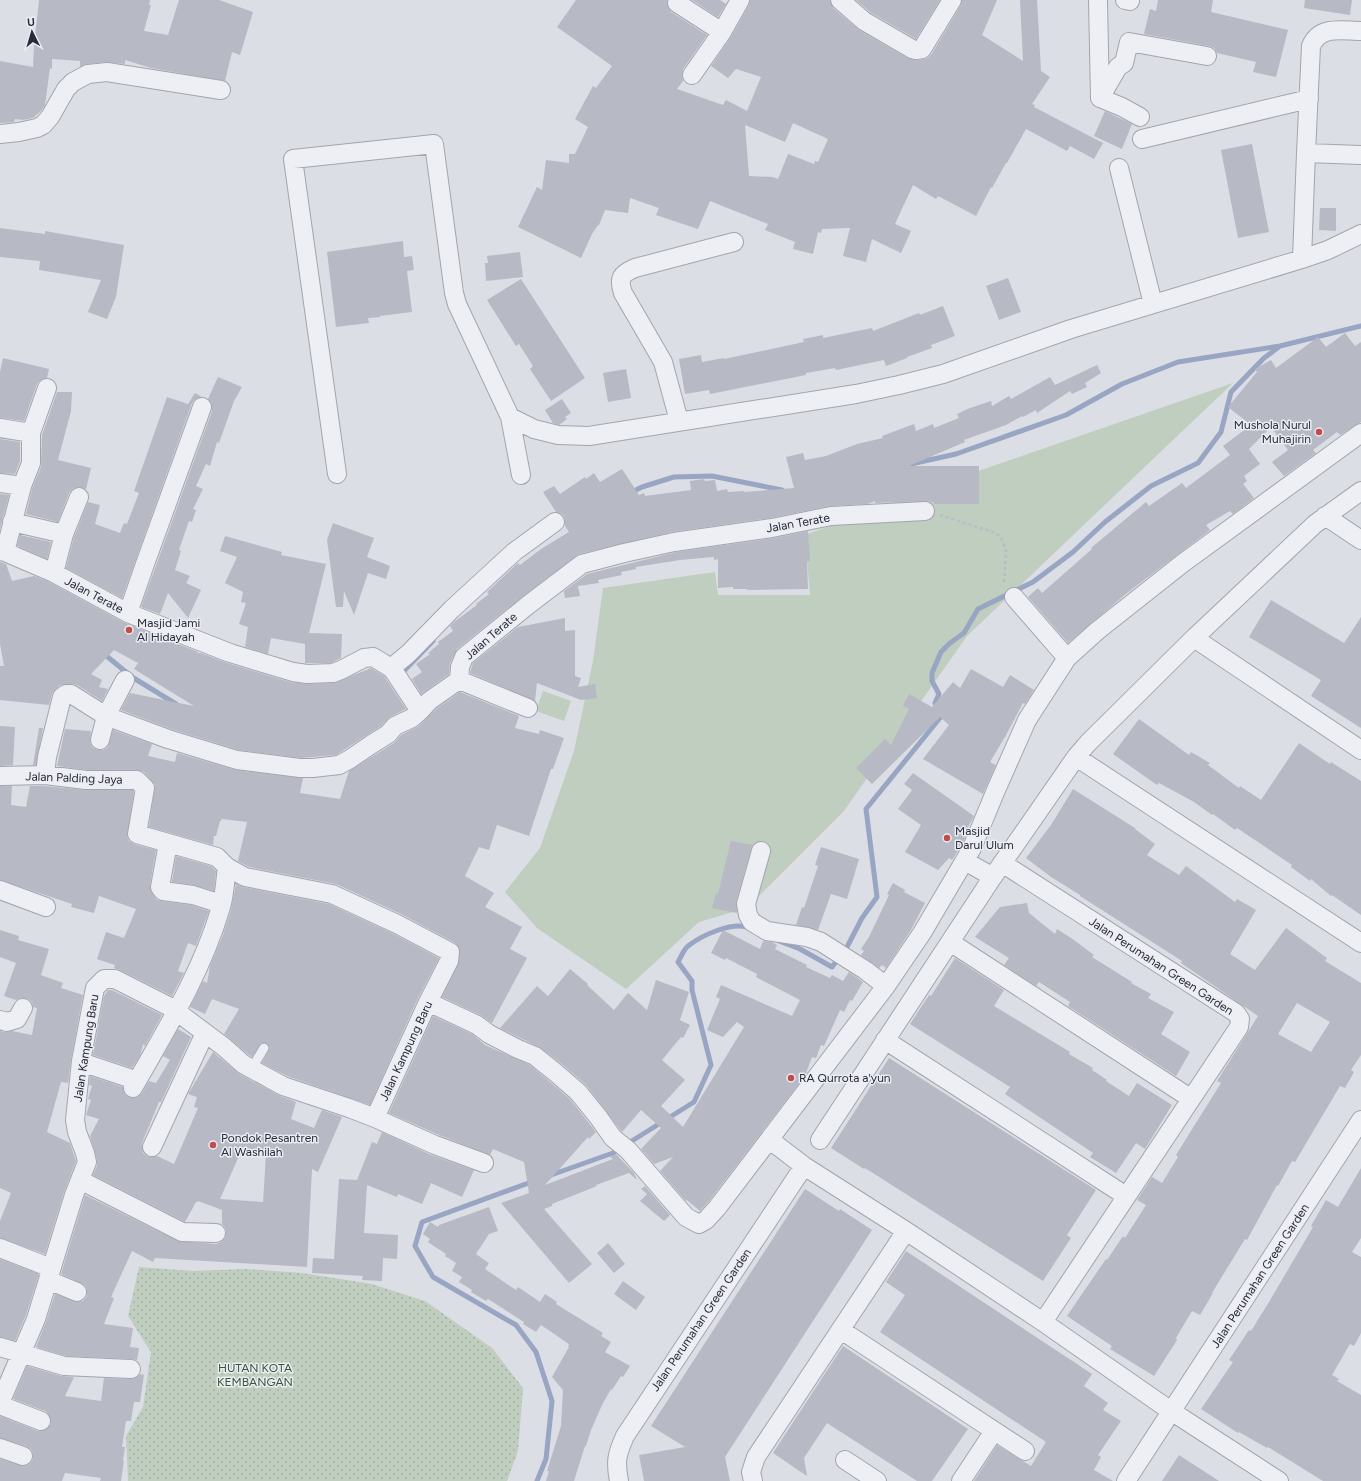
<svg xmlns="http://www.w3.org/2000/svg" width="1361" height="1481" font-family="Figtree,sans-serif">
<defs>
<pattern id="park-dots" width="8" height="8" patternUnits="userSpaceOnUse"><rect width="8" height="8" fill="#bfcebe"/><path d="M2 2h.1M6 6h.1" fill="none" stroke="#a4b1a4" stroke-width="1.8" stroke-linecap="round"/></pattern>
</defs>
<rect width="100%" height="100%" fill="#dcdee5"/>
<path fill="#bfcebe" d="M1233 383 967 636 844 811 747 908 699 922 626 989 537 928 505 892 540 848 574 751 593 661 603 588 715 572 718 595H810L805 535 958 478Z
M543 691 571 701 564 721 536 711Z"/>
<path fill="url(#park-dots)" d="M139 1267 193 1271 247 1269 302 1273 372 1284 425 1301 492 1348 523 1388 518 1451 507 1481H128L126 1436 143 1407 151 1352 128 1316Z"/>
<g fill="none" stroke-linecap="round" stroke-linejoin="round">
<path stroke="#99a6c3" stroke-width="5" d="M911 464 956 454 1066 415 1122 384 1178 362 1280 346
M630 493 642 487 674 477 712 476 782 490
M103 653 132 677 176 704
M399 676 433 641
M779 941 800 949 832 967 847 947 862 918 877 897 866 809 944 713 935 703 939 694 932 681V673L941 652 950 643 964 633 978 609 1033 582 1073 552 1105 522 1151 486 1198 463 1221 432 1231 392 1264 358 1280 346 1361 326
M627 1144 694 1102 711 1065 692 990V981L678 962C681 957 684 949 688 946 702 935 733 921 750 928
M551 1175 613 1153 620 1148
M534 1181 422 1222 415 1246 433 1277 516 1325 536 1352 552 1401 546 1459 537 1481"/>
</g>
<path fill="#b7b9c4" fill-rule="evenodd" d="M39 0H150L149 5H151L144 31 168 35 179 0H219L253 12 240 55 232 52 225 81 151 68 125 60V64L106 62 87 64 80 67V61L52 59V69L50 68 45 105 41 111 33 118 23 120 15 119 14 122 0 123V61L33 67 34 47Z
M576 0H667L668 7 671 12 707 35 683 69 682 74 683 81 677 89 723 105 726 100 747 111 761 77 736 69 728 78 711 66 731 37 749 5 750 0H830L833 8 859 30 907 58 917 60 928 58 931 55 961 5 962 0H997L982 35 1023 61 1020 0H1037L1041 71 1050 77 1032 104 1035 105 1034 107 1103 143 1094 159 1070 146 1067 151 1026 129 1007 163H1006L992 188 991 187 976 216 938 196 936 199 913 185 895 224 911 231 901 253 872 239 866 262 843 256 850 228 822 229 821 233 818 232 813 254 793 249 795 242 765 230 768 224 710 201 698 229 656 215 659 208 630 198 628 213 605 210 599 225H598L592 234 581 258 518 227 537 187 542 190 546 160 569 163V154H575L588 127 575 119 593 86 596 88 612 66 557 27ZM793 123 828 139 818 162 815 161 814 164 788 154 778 179 773 177 749 176 745 125 785 142Z
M692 0H720L726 4 718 17Z
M856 0H940L916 39 870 12Z
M1158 0H1213L1211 12 1288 30 1276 77 1253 72 1256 62 1217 53 1214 48 1209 46 1144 34 1150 9 1156 11Z
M1305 0H1352L1350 15 1304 8Z
M1105 111 1132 124 1122 149 1094 136Z
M1252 144 1269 232 1238 238 1221 150Z
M1320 208H1336V231L1319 230Z
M0 228 45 234V231L124 245 116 297 107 319 88 312 101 280 39 270 40 261 0 257Z
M403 241 404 257 412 256 414 270 407 271 412 312 380 316V317L368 318 369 323 336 327 327 252Z
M520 252 523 277 486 281 485 263H488L487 256Z
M1008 278 1021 312 999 320 986 286Z
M521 279 585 378 551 401 530 369 533 366 519 344 516 346 487 300Z
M943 306 955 336 931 345 932 348 907 357V358L886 366 884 360 836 370 835 368 806 373V375L710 394 709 390 685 394 679 359 701 355 702 362 724 358V359L804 342 803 339 823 335V338L872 328 873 331 919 313 920 315Z
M1345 333 1355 346 1361 342V422L1340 435 1337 432 1313 450 1316 453 1284 476 1272 462 1288 450 1271 427 1249 449 1260 464 1244 476 1247 481 1243 484 1254 498 1233 514 1230 511 1206 525 1210 530 1127 593 1068 643 1028 597 1038 588 1042 593 1092 549 1091 548 1146 502 1149 506 1182 483 1186 488 1230 455 1223 446 1251 425 1228 407 1257 372 1255 369 1271 360 1276 368 1318 337 1326 347Z
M3 358 49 369 47 378 41 380 37 384 24 421 0 418V372Z
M1097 365 1101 373 1085 383 1087 387 1072 394 1070 391 1037 413 1036 410 1023 417 1022 416 1006 425 964 440 965 442 909 466H979V504H934V502L924 501 875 503V501L868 504 830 506 770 518 672 532 579 554 522 597 457 649 450 663 449 674 421 694 412 679 422 672 416 664 430 654 428 653 439 644 438 642 453 631 450 626 454 622 477 605 476 604 489 594 487 592 518 563 520 565 541 549 569 532 565 526V520L564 516 560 513 556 512 543 492 554 486 560 494 585 477 586 479 594 473 600 482 622 469 639 495 644 493 645 496 691 490 690 481 704 479 705 481 715 480 717 491 727 489 728 492 744 491V492L794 488 786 457 803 453 805 460 826 456 857 444 883 438 882 436 914 424 916 431 933 424 934 428 959 418 957 414 970 408 991 401 992 406 1009 396 1011 399 1050 377 1055 385Z
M626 369 631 398 608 402 603 373Z
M218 377 242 387 234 401 219 443 217 442 210 466 206 464 196 486 203 489 193 509 196 510 192 522 189 521 179 550 181 551 175 570 190 576 186 583 201 590 188 618 168 593 160 614 141 607 212 411V405L208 399Z
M57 392H72L71 411 58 460 91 468 86 489 78 487 72 489 69 493 58 522 26 514 32 489 41 467 42 435Z
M195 393 202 397 196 399 192 403 122 598 66 568 74 537 88 502 100 505 95 524 120 533 124 523 127 524 139 493 134 491 167 397 188 404Z
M562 399 571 413 565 417 567 419 559 425 553 423 545 410Z
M0 439 20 442V461L15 474 0 473Z
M0 494 9 495 0 529Z
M333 523 374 538 367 557 390 566 386 579 368 573 354 615 344 591 343 607H336L327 540Z
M808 531 810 561H807L808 589 747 590V589H733V587L718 588V559L714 560V557L680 560 636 567V569L621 572 622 575 598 580 599 583 578 586 580 596 565 598 564 591 587 574 676 552 774 538Z
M20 535 51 542 47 559 17 546Z
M225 536 282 552 281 555 326 564 309 633 342 634 341 658 331 663H305V644L271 638 268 654 245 647 248 627 239 624 246 603 241 602 243 592 225 583 237 557 220 551Z
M0 562 6 564 12 581 34 576 49 582 123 622 198 652 197 653H201L227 663 290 682 307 684 334 683 371 668 384 676 406 709 390 717 381 726 336 755 301 758 239 750 171 729 121 710 130 693 194 706 134 669 138 663 114 650 91 674 102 680 99 687 108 689 102 701 77 685 71 684 60 685 56 689 52 694 49 705 0 700V666H4L0 644Z
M1271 600 1344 643 1361 617V728L1311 696 1321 680 1249 637Z
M565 618V631L575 630V676L581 678 578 687 595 684 597 698 581 700 537 683 535 701 470 673 473 663 518 627Z
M971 669 1003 687 1010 675 1034 690 1025 704 1023 703 1005 737 990 762 996 765 983 794 923 759 949 725 940 717 872 784 856 768 885 739 891 745 909 709 903 706 909 694 932 707 953 682 960 688Z
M460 692 519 716 515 728 539 734 540 730 564 738 553 769H551L529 836 497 825 489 850 479 847 465 876 494 893 485 907 522 927 510 949 527 958 492 1023 482 1016 442 997 459 962V948L455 943 401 914 336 884 249 867 238 861 247 822 222 819 221 821H220L216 836H214L213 845 149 827 155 785 144 772 137 770H87L57 766 65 729 91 731 90 743 93 748 98 750H103L108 747 113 730 152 744 148 756 175 762 177 753 236 770 303 778 300 793 340 799 349 771 394 743 401 735 419 726 436 709Z
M1139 719 1189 755 1191 752 1210 763 1208 765 1239 788 1240 786 1261 800 1299 743 1330 764 1331 762 1361 781V915L1332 895 1331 896 1311 879 1310 881 1291 867 1292 865 1237 828 1235 830 1213 814 1212 815 1194 802 1159 783 1157 785 1113 754Z
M0 726 15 727 13 765 0 766Z
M39 728H43L36 765H33Z
M913 773 974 816 966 831 967 832 963 843 952 860 949 858 938 870 905 852 921 825 898 809 912 790 904 784Z
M0 786H12L11 805 26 807 30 786H44L86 790H133L134 792 127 837 129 841 134 844 156 850 150 885 152 893 157 900 161 901 191 905 209 911 196 946 188 943 178 971 184 973 172 996 120 970 114 968 115 965 97 959 106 932 124 938 136 909 99 896 94 913 71 907 72 904 0 880Z
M1073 789 1135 828V829L1155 844 1147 855 1179 875 1186 866 1235 902 1237 899 1256 910 1230 954 1255 970 1286 928 1327 958 1325 961 1361 983V1055L1351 1070 1354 1072 1345 1088 1340 1086 1295 1162 1292 1161 1278 1186 1277 1185 1247 1240 1245 1239 1212 1293H1213L1200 1315 1192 1311 1176 1338 1177 1340 1154 1376 1110 1349 1112 1346 1067 1316 1106 1259 1107 1260 1123 1236 1125 1238 1146 1205 1137 1200 1152 1177 1162 1183 1178 1157 1176 1155 1221 1083 1217 1081 1258 1016 1181 963 1182 961 1080 896V895L1051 877 1026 858 1051 825ZM1297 1003 1330 1022 1311 1052 1278 1034Z
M731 841 752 845 736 901 737 913 712 908 716 893 718 894Z
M821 847 859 859 847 899 831 894 818 930 796 925 802 907 804 908 818 866 815 865Z
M176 856 211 866 216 871 214 891 194 885 172 882Z
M893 883 905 890 904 892 925 903 911 930 886 968 882 965 879 968 861 955 864 951 861 949 869 937 889 895 887 894Z
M236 884 243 887 329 904 392 933 439 958 418 998 370 1105 287 1076 262 1063 270 1048 267 1043H261L252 1057 249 1055 224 1034 239 1009 212 999 205 1014 190 1007 203 981 207 983 210 966 223 935 231 910Z
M1027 903 1029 913 1055 934 1057 929 1074 940 1094 955 1092 957 1132 982 1131 983 1151 994 1148 998 1174 1012 1161 1034 1190 1052 1176 1076 1068 1006 1070 1002 1039 982 1036 986 1004 965 1009 958 975 937 1000 907Z
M0 930 19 936 18 940 49 949 41 975 63 983 61 988 83 995 71 1059 68 1083 61 1082 47 1132 70 1143 76 1161 64 1192 45 1254 0 1238V1221L11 1193 0 1188V1031L5 1032 12 1031 32 1035 37 1008 33 1007 32 1002 28 999 22 998 16 1000 4 996 16 963 0 957Z
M723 930 760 949 763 941 772 942 777 945 775 949 807 965 806 967 830 978 832 975 843 981 849 972 863 982 852 1001 850 1000 844 1012 840 1010 824 1046 821 1045 816 1058 812 1057 805 1076 709 1201 700 1211 687 1200 686 1201 660 1171 673 1157 654 1164 641 1149 661 1128 641 1110 622 1132 586 1085 563 1065 541 1048 500 1028 537 986 548 996 570 969 588 984 587 985 614 1010 628 993 647 1010 656 980 689 992 680 1020 690 1025 683 1038 681 1037 662 1060 685 1080 661 1106 683 1127 744 1027 737 1022 723 1037 707 1030 720 999 716 997 721 985 792 1016 800 1000 756 977 757 974 726 958 725 960 711 953Z
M955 958 1004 990 994 1006 1070 1052 1069 1054 1093 1068 1092 1070 1107 1080 1106 1081 1129 1096 1137 1083 1172 1105 1145 1149 1136 1143 1116 1173 1090 1157 1093 1153 1005 1094 1010 1087 910 1024 929 995 931 996Z
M108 990H112L162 1015 145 1046 143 1044 140 1056 132 1068 93 1055 104 996Z
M433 1016 472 1034 485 1045 530 1065 570 1099 596 1132 589 1139 588 1137 545 1185 613 1159 610 1157 616 1154 634 1173 637 1180 629 1173 596 1185 597 1186 552 1204V1206L544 1209 592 1264 569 1283 501 1203 529 1193 524 1162 493 1149 490 1155 439 1135 389 1113Z
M178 1029 191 1037 161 1102H159L142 1143V1148L143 1153 147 1156 153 1157 157 1156 174 1164 198 1108 194 1107 197 1097 188 1094 213 1052 238 1073 278 1095 296 1102 291 1119 314 1128 322 1110 342 1117 318 1172 312 1169 307 1267 155 1258 153 1262 132 1251 111 1297 114 1298 104 1324 133 1328 130 1347 139 1348 137 1360 131 1359 66 1356 36 1347 46 1322 55 1294 78 1302 83 1301 87 1296V1290L85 1285 61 1274 85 1195 178 1241 216 1244 221 1242 225 1238 226 1233 225 1228 222 1224V1210L198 1201V1202H196L185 1222 93 1175 97 1166V1160L90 1136 99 1119 86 1115 91 1100 88 1099 92 1086 89 1085 90 1076 123 1087 124 1093 128 1097 133 1098 138 1097 142 1093 149 1081 156 1083 170 1060 163 1056ZM243 1147 266 1154 263 1202 220 1199Z
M889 1058 1096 1190 1067 1235 1071 1238 1043 1281 865 1168 864 1169 831 1148Z
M382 1132 431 1155 474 1170 462 1197 431 1183 422 1204 398 1194 397 1197 367 1185 364 1233 398 1235 397 1259 383 1258 382 1281 362 1280 363 1276 312 1273 313 1258 334 1259 339 1179 357 1180 372 1142 377 1144Z
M1361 1168V1238L1352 1252 1361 1257V1333L1354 1346 1350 1344 1332 1375 1339 1379 1337 1381 1361 1395V1481H1323L1268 1447 1267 1448 1239 1432 1238 1433 1201 1409 1233 1362 1229 1360 1249 1330 1251 1331 1269 1302 1313 1227 1311 1226 1326 1200 1338 1207Z
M645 1186 670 1215 664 1221 640 1201 647 1194 641 1189Z
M805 1189 839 1211 840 1209 872 1230 725 1457 730 1481H644L639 1455 685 1447 651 1426Z
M489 1207 498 1231 489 1234 476 1254 489 1263 485 1269 516 1290 518 1287 540 1302 545 1294 557 1302 556 1304 603 1333 601 1336 611 1342 605 1352 630 1366 623 1377 621 1376 612 1390 611 1389 602 1405 591 1430 586 1446H585L574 1481H546L549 1471H547L561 1426 563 1390 552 1377 569 1347H568L569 1344 541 1325 536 1332 523 1324 524 1322 488 1299 486 1301 471 1292 472 1290 459 1282 462 1277 452 1271 456 1263 445 1256 446 1254 428 1242 430 1239 423 1234 430 1222 438 1227 439 1225Z
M608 1243 625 1264 614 1273 597 1253Z
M906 1251 1092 1374 1084 1386 1108 1403 1103 1410 1121 1421 1098 1455 1101 1457 1094 1470 1113 1481H974L997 1445 1031 1466 1046 1442 880 1332 905 1295 886 1282Z
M0 1259 39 1274 26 1315 15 1341 0 1337Z
M623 1281 645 1297 636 1310 614 1294Z
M843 1346 968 1429 932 1481H917L827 1423 804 1458 807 1476 773 1453Z
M27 1366 61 1376 74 1377 65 1396 101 1401 104 1378 131 1379 136 1378 140 1374 144 1375 140 1402H134L131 1421H126L122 1447H125L123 1460 124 1461 121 1481H100L101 1478 65 1473 62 1481H0V1459L25 1466 30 1464 33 1459V1454L31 1449 26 1446 0 1438V1416L38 1431H42L47 1429 51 1424V1420L49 1415 45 1411 13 1399Z
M1179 1455 1219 1481H1162Z"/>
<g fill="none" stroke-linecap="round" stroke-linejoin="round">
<defs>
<path id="lane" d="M252 1068 264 1048"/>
<path id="street" d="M840 0 864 21 912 49 916 50 922 49 952 0
M1098 0 1100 98 1118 67 1124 63 1129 42 1207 56
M1125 0 1130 1
M677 3 722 32
M692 75 722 32 740 0
M1100 98 1122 107 1140 117
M0 134 19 132 37 128 43 125 50 117 66 89 73 82 88 74 107 72 221 90
M1142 139 1309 99
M1306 153 1311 46C1320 25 1342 31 1361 31
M1119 168 1153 304
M1302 259 1306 153 1361 155
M510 417 534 429 558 435 589 436 856 394 899 385 943 374 1071 329 1302 259 1328 250 1361 234
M679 421 663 362 623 293C618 278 621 274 635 268L734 242
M0 428 31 433
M337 474 293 159 434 144 454 293 457 304 510 417 521 475
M0 483 22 486
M1325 516 1361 540
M12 522 64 534
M0 551 5 552 54 573 128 613 230 653 293 672 307 674 333 673 341 670 364 658 373 657 391 668 395 673 420 711 429 701 459 680
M5 552 22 486 31 463V433L47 388
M54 573 64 534 79 497
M1014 597 1067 658
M128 613 145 564 202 407
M1194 638 1361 750
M391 668 408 654 452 609 514 552 555 522
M125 680 106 716 168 739 237 760 300 768H313L339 765 350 759 372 744 388 734 395 726 412 718 420 711
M459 680 460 667 464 657 528 605 582 564 624 553 674 542 772 528 831 516 925 511
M459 680 528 708
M1076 757 1361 943
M45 775 47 757 62 697 66 694H71L106 716 100 740
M0 776 45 775 86 780H137L145 788 137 834 217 857 227 867 245 877 332 894 397 924 450 952 449 961 428 1002 375 1118 349 1108 283 1086 243 1064 224 1047 172 1008 115 979H104L95 988 81 1061 75 1120 77 1132 85 1153 87 1162 74 1195 36 1319 0 1403
M168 843 160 887 163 891 193 895 215 902
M761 851 746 904 748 915 752 922 767 931 807 937 821 942 865 970 886 986
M965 861 993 877
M1002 863 1236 1013 1240 1019 1239 1027 1043 1322
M0 890 46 907
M950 942 1190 1098
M428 1002 477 1025 489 1034 518 1049 535 1056 556 1073 578 1092 599 1118 613 1138 628 1150 686 1217 699 1224 706 1220 717 1208 886 986 922 933 972 848 996 790 1027 720 1067 658 1097 631 1183 563 1361 433
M0 1020 7 1022 17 1019 23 1008
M885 1040 1126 1196
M81 1062 129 1078
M133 1088C166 1030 202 972 221 907 225 894 225 880 227 867
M375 1118 435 1145 484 1163
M770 1140 804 1166 906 1231 1043 1322 1171 1411 1279 1481
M820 1140 992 878 1076 757 1088 743 1194 638 1315 524 1361 491
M152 1147 205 1033
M80 1180 182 1232 216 1233
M0 1248 51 1268
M48 1280 77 1292
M841 1330 1025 1451
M0 1347 64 1366 131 1369
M0 1405 41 1421
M0 1448 23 1456
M845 1460 877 1481
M619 1481C615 1461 617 1454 625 1436L804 1166
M753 1481 751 1472 756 1457 906 1231
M961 1481 994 1431
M1126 1481 1361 1120"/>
</defs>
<use href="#lane" stroke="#a2a5ae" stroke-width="11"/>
<use href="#street" stroke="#a2a5ae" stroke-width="20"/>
<path stroke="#babcc4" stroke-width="2.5" stroke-dasharray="3 3" stroke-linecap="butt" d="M940 515 993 532 1001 537 1006 551 1004 585"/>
<use href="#lane" stroke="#eeeff4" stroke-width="9"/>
<use href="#street" stroke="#eeeff4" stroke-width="18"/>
</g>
<g fill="#c24c49" stroke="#ebedf3" stroke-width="1.5">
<circle cx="1319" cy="432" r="4"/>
<circle cx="129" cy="630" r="4"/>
<circle cx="947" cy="838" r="4"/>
<circle cx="791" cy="1078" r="4"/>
<circle cx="213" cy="1145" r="4"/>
</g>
<g text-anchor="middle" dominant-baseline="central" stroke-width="3" stroke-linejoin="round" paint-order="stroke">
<g font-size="12" fill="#272b3a" stroke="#ebedf3" text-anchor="start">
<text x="1311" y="425" text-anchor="end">Mushola Nurul<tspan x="1311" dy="14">Muhajirin</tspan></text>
<text x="137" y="623">Masjid Jami<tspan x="137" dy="14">Al Hidayah</tspan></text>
<text x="955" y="831">Masjid<tspan x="955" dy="14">Darul Ulum</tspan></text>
<text x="799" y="1078">RA Qurrota a'yun</text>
<text x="221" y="1138">Pondok Pesantren<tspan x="221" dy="14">Al Washilah</tspan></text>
</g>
<g font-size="12" fill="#272b3a" stroke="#ebedf3">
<text transform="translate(798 523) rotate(-10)">Jalan Terate</text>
<text transform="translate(94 595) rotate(28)">Jalan Terate</text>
<text transform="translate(491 636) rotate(-41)">Jalan Terate</text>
<text transform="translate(74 778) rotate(2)">Jalan Palding Jaya</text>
<text transform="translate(1161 966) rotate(33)">Jalan Perumahan Green Garden</text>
<text transform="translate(86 1048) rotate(-81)">Jalan Kampung Baru</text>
<text transform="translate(406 1051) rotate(-65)">Jalan Kampung Baru</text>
<text transform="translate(1260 1276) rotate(-57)">Jalan Perumahan Green Garden</text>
<text transform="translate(701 1320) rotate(-56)">Jalan Perumahan Green Garden</text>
</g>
<g font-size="12" fill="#365436" stroke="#ebedf3">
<text x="255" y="1368">HUTAN KOTA<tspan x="255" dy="14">KEMBANGAN</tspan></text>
</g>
</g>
<g transform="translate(32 32) rotate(355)" stroke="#ebedf3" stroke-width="3" paint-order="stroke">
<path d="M0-3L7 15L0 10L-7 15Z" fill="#272b3a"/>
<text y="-6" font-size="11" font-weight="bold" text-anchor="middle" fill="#272b3a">U</text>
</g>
</svg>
